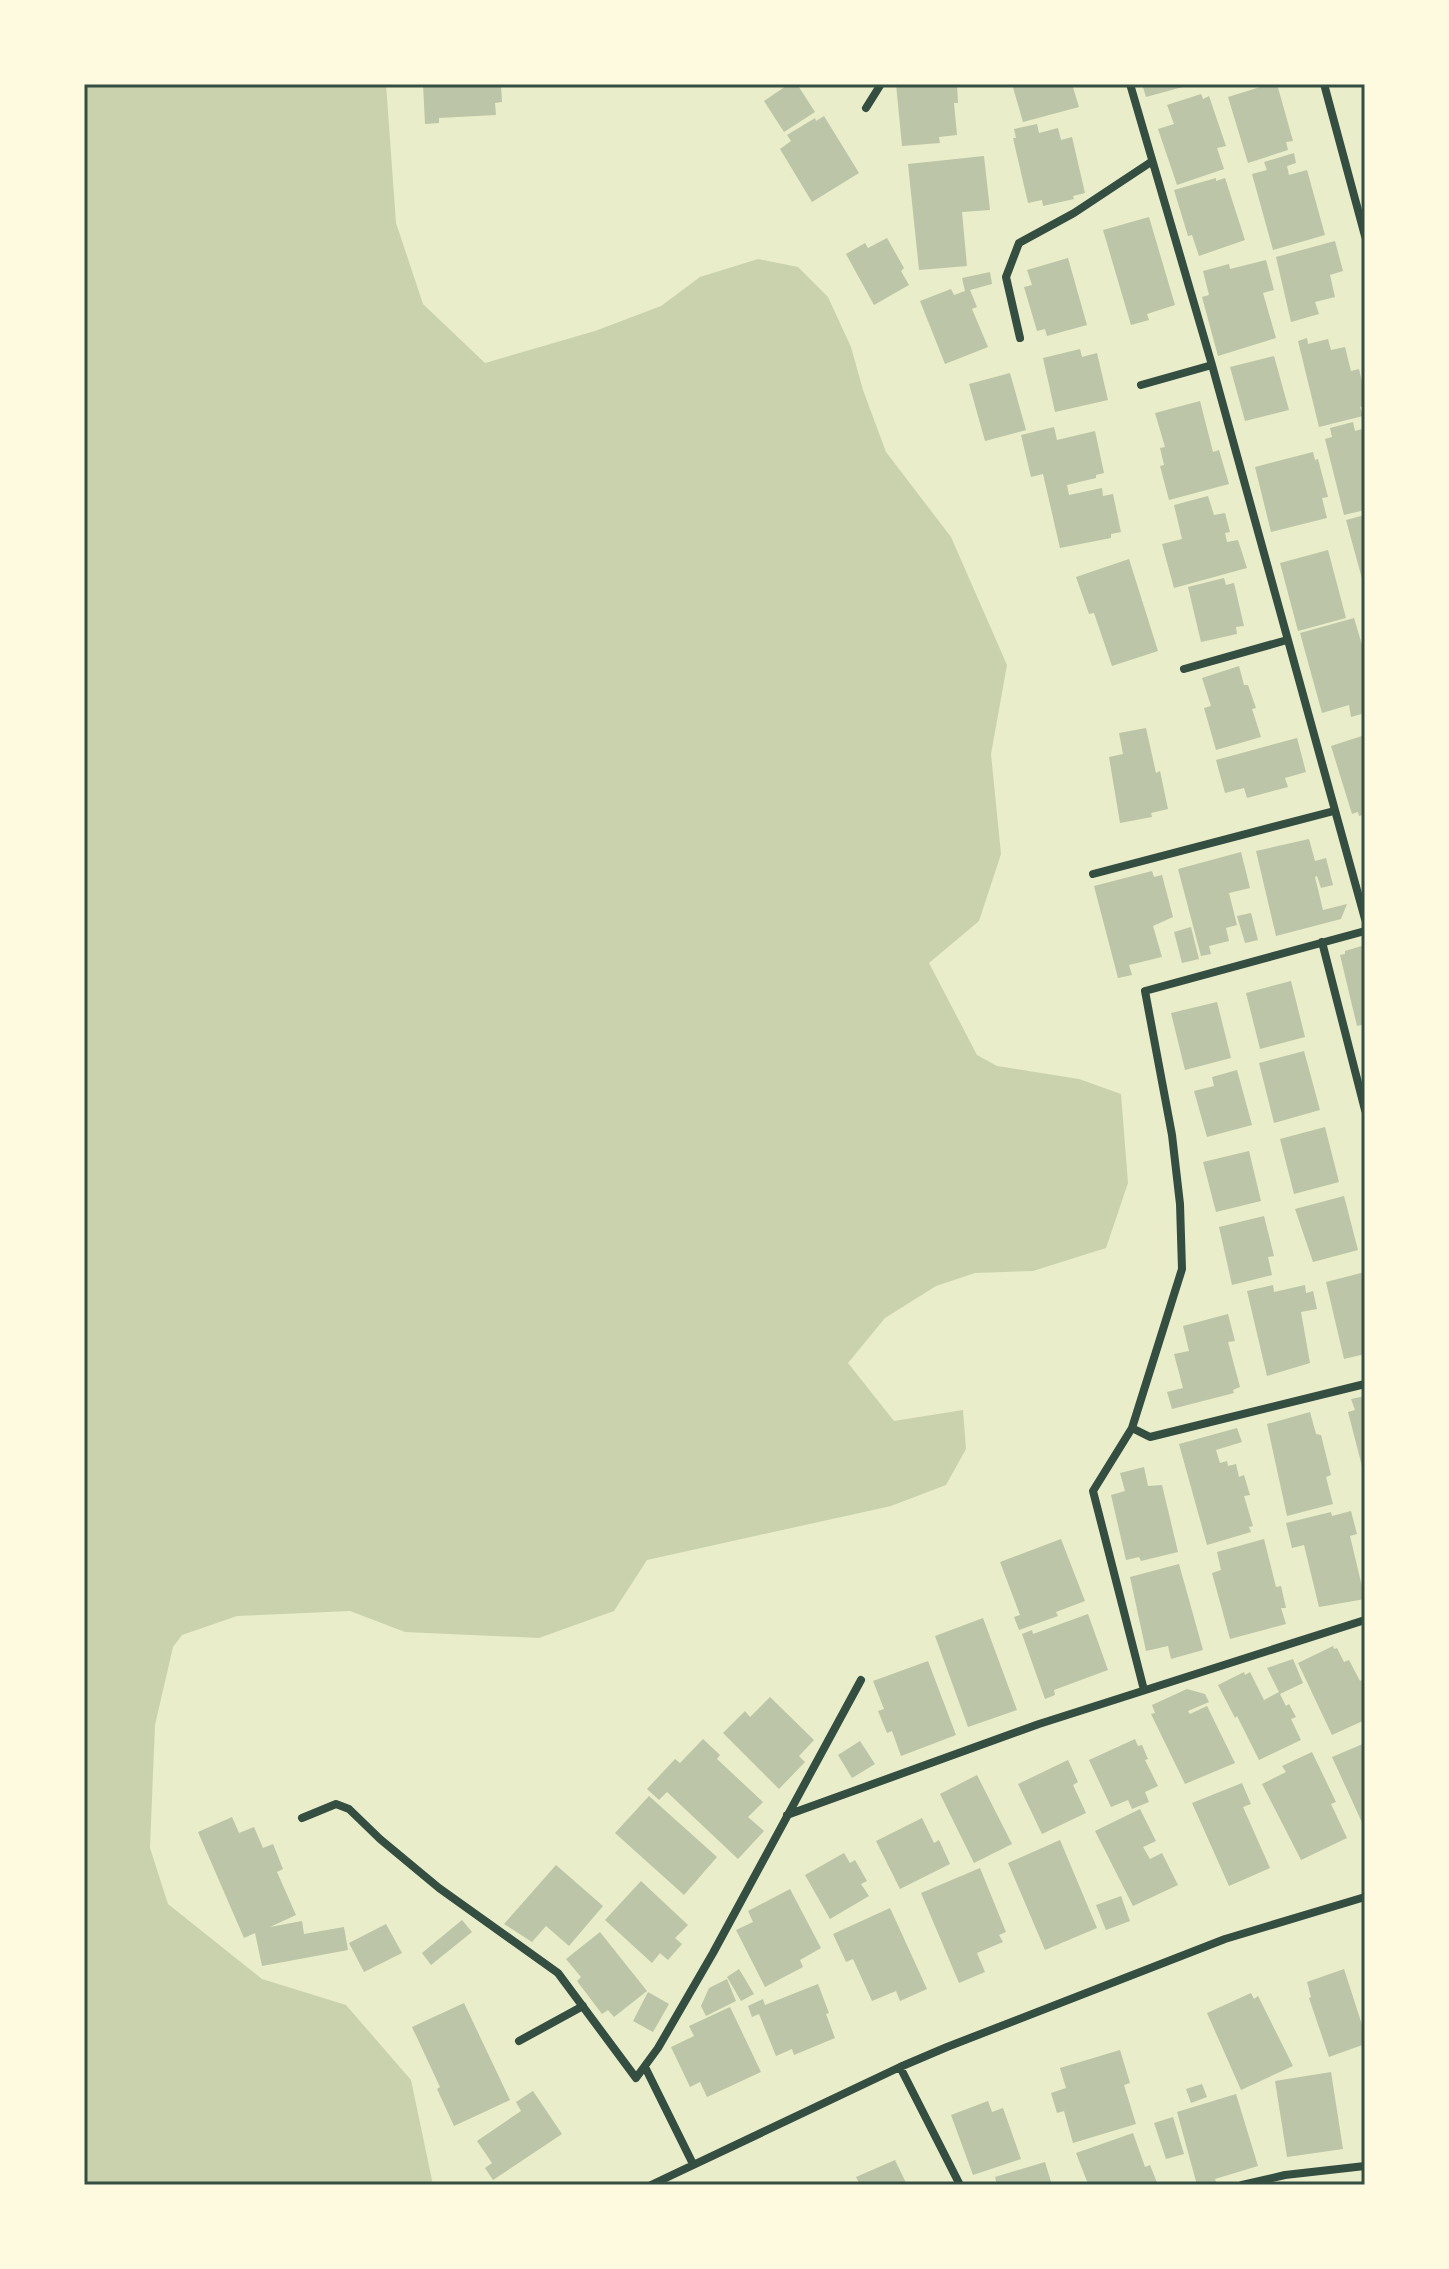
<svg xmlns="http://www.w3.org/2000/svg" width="1449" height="2269" font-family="'DejaVu Sans',sans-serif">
<rect width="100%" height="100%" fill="#e9edc9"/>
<path fill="#cad2ad" d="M84 84H386L396 223 423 304 485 363 595 331 661 306 700 277 758 259 798 267 828 297 851 347 863 390 886 452 951 537 1007 665 991 754 1001 854 979 921 929 963 977 1055 997 1066 1079 1079 1121 1094 1128 1183 1106 1248 1033 1271 975 1273 936 1286 885 1318 848 1363 894 1421 963 1410 966 1449 946 1485 891 1506 647 1560 614 1611 539 1638 405 1632 350 1611 237 1616 182 1635 173 1647 155 1725 150 1848 168 1904 262 1979 346 2005 411 2080 433 2185H84Z"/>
<path fill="#bcc5a7" d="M423 84H501L502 102 495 103 496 115 439 118V123L425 124Z
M789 84H797L815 112 784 132 764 101Z
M896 84H957L958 103H954L957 135 939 137 940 143 902 146Z
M1012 84H1072L1079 107 1023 122Z
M1142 84H1190V85L1146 97Z
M1270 84H1277L1293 141 1286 142 1288 150 1248 163 1228 97Z
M1201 94 1203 99 1209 96 1226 146 1217 148 1224 169 1177 185 1158 129 1174 124 1167 105Z
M824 116 859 173 812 202 780 149 791 141 787 135 815 118 816 121Z
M1037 124 1039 133 1058 128 1061 140 1072 137 1085 193 1073 196 1074 199 1043 206 1042 200 1028 203 1013 138H1016L1014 129Z
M1294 153 1296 163 1287 166 1289 175 1307 170 1325 235 1273 250 1252 174 1267 170 1264 162Z
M984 156 990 210 962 212 967 266 919 270 908 164Z
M1216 178V181L1225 178 1245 240 1199 256 1192 235 1188 236 1174 190Z
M1149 217 1175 305 1147 314 1149 320 1131 325 1103 230Z
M887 238 904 268 901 271 909 285 874 305 846 254 865 243 868 248Z
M1335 241 1343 271 1330 275 1335 297 1315 302 1319 314 1291 322 1276 257Z
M1068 258 1087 325 1047 336 1045 329 1037 331 1024 287 1032 285 1027 270Z
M1266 260 1274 290 1263 293 1276 338 1218 356 1202 297 1209 295 1203 271 1229 264 1230 269Z
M990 272 992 284 970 290 977 307 972 309 988 347 945 364 920 301 951 289 954 295 965 291 962 278Z
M1307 338 1308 344 1328 339 1331 350 1345 347 1351 371 1359 369 1365 394V406L1360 407 1363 416 1319 427 1298 341Z
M1080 349 1082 357 1097 353 1108 400 1055 412 1043 358Z
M1274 356 1289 410 1245 421 1230 367Z
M1010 373 1026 430 985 441 969 384Z
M1200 401 1213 452 1219 450 1229 484 1169 500 1160 466 1164 465 1160 448 1165 447 1155 413Z
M1353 422 1355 431 1365 428V510L1344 515 1325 439 1332 437 1330 428Z
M1054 427 1057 440 1095 431 1104 473 1096 475V478L1067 485 1069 495 1102 488 1103 496 1113 494 1121 532 1111 534V538L1060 548 1043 474 1031 477 1021 435Z
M1313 452 1315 460 1318 459 1328 497 1322 498 1327 518 1271 532 1255 467Z
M1208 496 1214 515 1225 513 1230 532 1225 533 1227 542 1238 540 1247 568 1174 588 1162 544 1182 539 1174 505Z
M1365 515V586H1364L1346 520Z
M1328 550 1346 618 1298 631 1280 563Z
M1129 559 1158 651 1112 666 1094 613 1089 614 1076 577Z
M1224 578 1226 585 1234 583 1244 626 1236 627 1237 634 1201 642 1188 587Z
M1354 618 1365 655V713L1351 717 1349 705 1322 713 1300 633Z
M1239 666 1244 685H1248L1256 708 1252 709 1261 737 1216 750 1204 708 1211 706 1202 678Z
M1146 728 1156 773 1160 771 1168 809 1151 813 1152 817 1120 823 1109 757 1123 754 1119 733Z
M1365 735V814L1359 816 1358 812 1352 814 1331 746Z
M1297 738 1306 772 1285 778 1288 787 1247 798 1244 788 1225 793 1216 760Z
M1309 839 1315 861 1326 858 1333 885 1321 888 1317 876 1315 877 1323 910 1347 904 1341 919 1276 936 1256 851Z
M1241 852 1250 888 1229 893 1237 925 1226 928 1229 941 1209 946 1211 954 1201 956 1178 869Z
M1152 871 1154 877 1162 875 1173 917 1153 926 1162 957 1129 965 1132 975 1118 978 1094 886Z
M1251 913 1258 940 1245 943 1237 916Z
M1191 927 1199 959 1182 963 1174 932Z
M1365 945V1024L1357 1026 1340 955 1345 954V951Z
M1291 981 1305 1037 1260 1049 1246 993Z
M1217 1002 1231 1058 1185 1070 1171 1013Z
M1304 1051 1320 1110 1274 1123 1259 1063Z
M1237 1070 1252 1125 1207 1137 1194 1091 1214 1086 1212 1077Z
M1325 1127 1339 1182 1294 1194 1280 1139Z
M1249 1151 1261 1201 1216 1212 1203 1162Z
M1344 1196 1358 1250 1313 1262 1295 1209Z
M1264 1216 1274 1256 1268 1257 1272 1275 1232 1285 1219 1227Z
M1365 1272V1354L1344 1359 1326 1282Z
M1273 1285 1274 1292 1305 1285 1306 1293 1313 1291 1317 1309 1301 1312 1310 1363 1267 1376 1247 1291Z
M1228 1314 1235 1341 1228 1342 1240 1387 1233 1390 1234 1393 1172 1409 1167 1392 1183 1388 1174 1354 1189 1351 1183 1326Z
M1365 1396V1474H1364L1348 1412 1355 1410 1351 1399Z
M1310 1412 1316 1434 1321 1435 1331 1475 1326 1477 1333 1504 1287 1516 1267 1424Z
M1237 1428 1242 1442 1216 1450 1220 1463 1227 1461 1228 1466 1236 1464 1239 1477 1244 1475 1250 1495 1244 1496 1253 1526 1249 1527 1251 1532 1207 1545 1179 1444Z
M1144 1467 1148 1486 1162 1485 1178 1552 1141 1561 1139 1557 1126 1560 1111 1495 1125 1491 1120 1473Z
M1351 1511 1357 1534 1350 1536 1365 1599 1319 1607 1304 1545 1292 1548 1286 1523 1331 1512 1332 1516Z
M1061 1539 1085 1601 1056 1612 1058 1616 1019 1630 1014 1617 1020 1615 1000 1562Z
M1264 1539 1276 1587 1281 1586 1286 1608H1281L1286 1624 1230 1639 1212 1573 1221 1570 1217 1552Z
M1179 1564 1203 1650 1171 1659 1168 1646 1146 1651 1130 1577Z
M1088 1614 1108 1670 1054 1690 1055 1695 1045 1699 1022 1634 1032 1630 1033 1634Z
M983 1618 1017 1710 968 1727 935 1636Z
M1333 1646 1334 1649 1337 1648 1344 1662 1349 1660 1360 1681 1362 1680 1365 1686V1720L1332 1735 1298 1663Z
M1293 1659 1303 1683 1280 1694 1286 1706 1289 1704 1296 1717 1291 1719 1301 1740 1259 1760 1237 1716 1235 1718 1218 1685 1244 1672 1245 1675 1250 1672 1264 1700 1279 1692 1267 1668Z
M928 1661 956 1735 901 1756 892 1731 887 1733 878 1711 884 1709 873 1681Z
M1187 1689 1205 1694 1209 1702 1188 1711 1190 1714 1207 1706 1235 1763 1185 1784 1151 1714 1155 1713 1152 1705Z
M770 1697 814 1740 799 1756 805 1762 779 1789 723 1733 745 1711 750 1717Z
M703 1739 720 1755 717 1759 763 1802 748 1817 764 1831 738 1859 667 1792 659 1800 647 1789 675 1759 680 1763Z
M1135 1739 1138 1746 1142 1745 1148 1759 1145 1760 1158 1786 1145 1792 1149 1802 1132 1809 1128 1800 1111 1807 1089 1760Z
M860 1741 875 1764 852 1778 838 1755Z
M1365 1743V1829L1332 1757Z
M1312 1752 1336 1802 1331 1804 1347 1838 1301 1860 1262 1784 1286 1772 1282 1766Z
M1068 1760 1078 1782 1073 1785 1086 1813 1042 1834 1018 1784Z
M977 1775 1012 1844 974 1863 940 1794Z
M1242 1783 1251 1804 1243 1807 1270 1868 1229 1886 1192 1803Z
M649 1796 717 1857 684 1895 615 1833Z
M1140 1809 1156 1841 1143 1847 1150 1859 1162 1853 1178 1885 1133 1906 1095 1831Z
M232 1817 239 1833 254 1827 263 1848 273 1844 283 1869 277 1872 296 1915 270 1927 302 1921 304 1934 344 1927 348 1950 262 1966 255 1933 244 1938 198 1832Z
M922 1818 934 1843 939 1840 950 1864 900 1889 876 1841Z
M1060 1840 1097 1928 1045 1950 1008 1863Z
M844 1853 850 1863 855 1860 867 1881 861 1884 869 1896 830 1919 805 1875Z
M556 1865 603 1906 569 1946 546 1926 532 1942 504 1924Z
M980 1868 1006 1932 999 1935 1003 1942 977 1953 985 1972 959 1983 921 1893Z
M641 1881 688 1925 675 1938 682 1944 668 1960 660 1953 652 1963 605 1920Z
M790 1889 821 1948 800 1960 803 1967 765 1987 736 1930 753 1922 748 1911Z
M1121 1896 1130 1921 1106 1930 1096 1905Z
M890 1908 927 1989 900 2001 896 1991 872 2001 853 1959 846 1962 833 1934Z
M462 1920 472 1932 431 1965 422 1953Z
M386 1924 402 1953 364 1972 349 1943Z
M600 1932 647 1991 614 2017 608 2010 602 2014 577 1981 581 1977 566 1959Z
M739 1969 754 1994 741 2001 727 1977Z
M1344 1969 1365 2034V2044L1329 2057 1309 1998 1311 1997 1307 1982Z
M727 1979 736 2001 706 2016 701 2006 709 1988Z
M818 1984 829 2013 826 2014 835 2038 794 2055 792 2049 776 2056 759 2014 752 2017 748 2006 763 1999 765 2005Z
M648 1992 669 2004 653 2032 633 2021Z
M1251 1993 1254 1999 1258 1996 1293 2066 1241 2090 1207 2013Z
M464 2003 510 2100 454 2126 437 2089 440 2087 412 2027Z
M730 2007 761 2072 707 2097 700 2082 690 2087 671 2047 694 2036 689 2026Z
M1120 2050 1130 2083 1124 2085 1136 2124 1073 2143 1064 2111 1057 2113 1051 2093 1066 2088 1060 2068Z
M1331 2072 1343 2149 1287 2157 1275 2081Z
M1202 2084 1207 2097 1191 2103 1186 2089Z
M533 2091 562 2134 493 2180 485 2168 492 2163 477 2141 521 2111 516 2102Z
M1236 2094 1258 2166 1215 2179 1216 2182 1197 2185 1177 2112Z
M988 2101 992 2112 1003 2108 1021 2159 973 2175 951 2115Z
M1173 2117 1184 2154 1166 2159 1154 2123Z
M1133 2133 1145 2167 1150 2165 1158 2185 1088 2184 1076 2153Z
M895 2160 907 2185H860L856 2177Z
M1045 2162 1052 2185H997L995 2177Z"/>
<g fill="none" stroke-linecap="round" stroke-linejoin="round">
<path stroke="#344e41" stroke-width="8" d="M1130 84 1212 365 1365 919
M1324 84 1365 236
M866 108 881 84
M1020 338 1006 277 1019 243 1074 213 1151 162
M1141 385 1212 365
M1184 669 1287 640
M1093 874 1334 811
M1322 942 1365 1110
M1132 1428 1150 1437 1365 1384
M1144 1690 1093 1491 1132 1428 1182 1269 1180 1204 1172 1135 1145 991 1365 931
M787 1815 1039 1724 1365 1620
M302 1818 336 1804 349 1809 380 1839 439 1888 558 1973 636 2078 658 2048 713 1953 861 1680
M519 2041 583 2006
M645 2067 693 2164
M900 2067 960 2185
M651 2185 900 2067 947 2047 1225 1939 1365 1897
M1242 2185 1285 2175 1365 2166"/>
</g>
<rect width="1449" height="2269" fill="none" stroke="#fefae0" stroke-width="172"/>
<rect x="86" y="86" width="1277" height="2097" fill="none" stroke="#344e41" stroke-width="3"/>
</svg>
